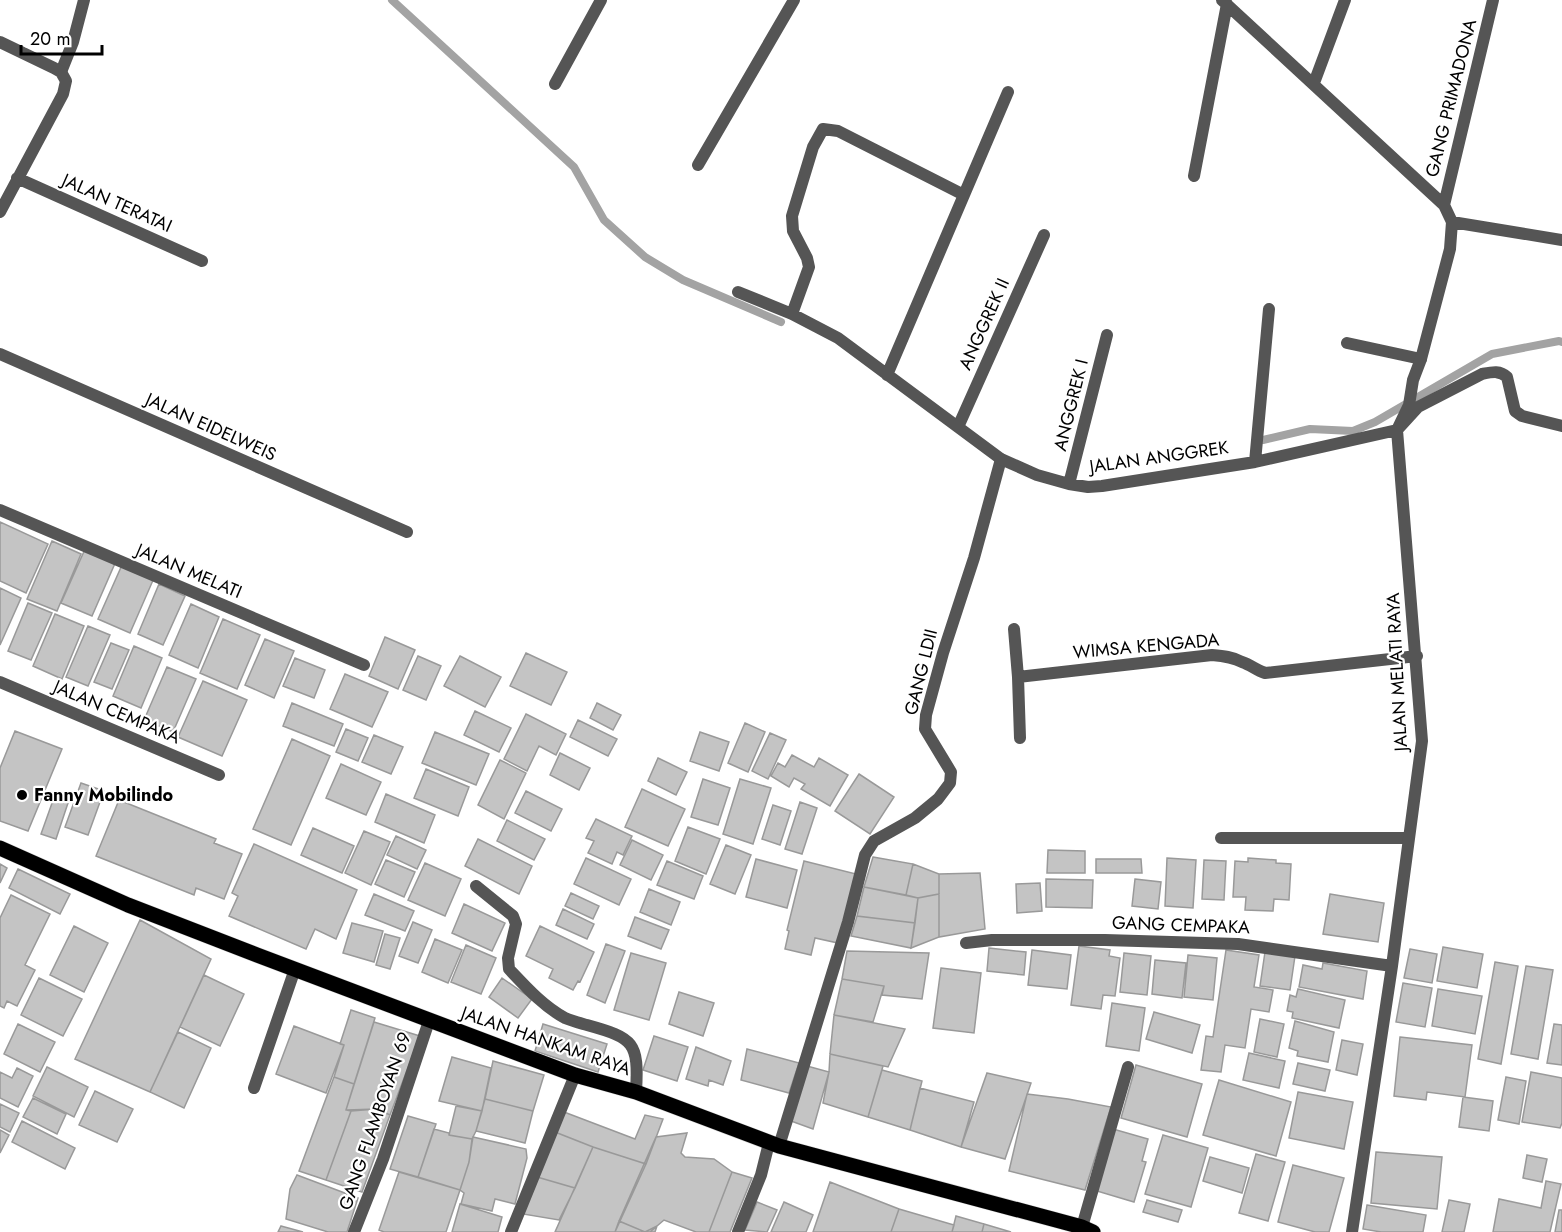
<svg xmlns="http://www.w3.org/2000/svg" width="1562" height="1232" font-family="Jost,sans-serif">
<rect width="100%" height="100%" fill="#fff"/>
<g fill="none" stroke-linecap="round" stroke-linejoin="round">
<path stroke="#a3a3a3" stroke-width="8" d="M392 0 574 167 604 220 645 257 683 280 781 322
M1263 440 1310 429 1353 431 1375 422 1492 354 1559 341 1562 342"/>
</g>
<path fill="#c4c4c4" stroke="#999" stroke-width="1.5" d="M0 522 48 544 26 593 0 581Z
M52 541 81 554 57 611 27 599Z
M86 547 116 561 92 616 61 603Z
M122 565 154 578 130 633 98 619Z
M159 584 185 596 163 645 138 634Z
M0 588 21 598 0 645Z
M28 603 52 613 31 660 8 651Z
M191 604 219 617 198 668 169 655Z
M55 614 84 626 62 679 33 666Z
M223 619 260 635 237 689 200 673Z
M88 626 110 635 88 686 66 677Z
M385 637 415 650 398 689 369 676Z
M265 639 294 651 274 698 245 685Z
M111 643 129 650 112 689 94 682Z
M134 646 162 658 141 708 113 696Z
M526 653 567 672 551 705 510 686Z
M418 656 441 666 426 700 403 690Z
M460 656 501 677 485 707 444 686Z
M295 658 325 670 314 698 283 686Z
M167 667 196 679 173 732 144 720Z
M345 674 388 692 372 727 330 709Z
M203 681 247 700 222 756 178 737Z
M292 703 343 724 334 746 283 726Z
M597 703 621 715 613 730 590 718Z
M475 711 511 728 499 752 464 735Z
M526 714 566 734 556 755 539 746 527 771 504 759Z
M578 720 617 739 608 756 570 737Z
M745 723 765 732 748 772 728 763Z
M346 729 368 738 358 761 336 752Z
M15 731 62 749 28 831 0 821V768Z
M435 732 489 754 476 785 422 763Z
M700 732 729 742 719 771 690 761Z
M770 733 786 740 768 779 752 771Z
M374 735 403 747 391 774 362 762Z
M292 739 330 756 291 845 253 829Z
M560 753 590 768 579 790 550 775Z
M792 755 814 767 819 758 848 775 830 806 801 789 805 784 794 778 789 787 771 776 778 763 785 767Z
M658 758 687 772 676 795 648 781Z
M500 760 526 773 504 819 478 805Z
M341 764 381 782 366 815 326 798Z
M426 769 469 787 458 816 414 798Z
M859 774 894 797 870 834 835 811Z
M703 779 730 788 718 825 691 817Z
M740 779 771 788 753 844 723 834Z
M81 783 104 791 88 835 65 827Z
M642 789 685 809 668 846 625 827Z
M526 791 562 809 551 831 515 813Z
M56 792 70 797 56 839 41 834Z
M386 794 435 815 424 843 375 822Z
M119 800 216 839 214 843 242 854 224 899 196 888 194 895 96 856Z
M800 802 817 808 802 854 785 849Z
M773 805 791 811 780 845 762 839Z
M596 819 632 836 623 855 617 852 612 864 588 853 594 841 586 838Z
M507 820 545 839 534 860 497 841Z
M688 827 720 839 706 874 675 861Z
M313 828 354 846 342 873 301 855Z
M364 831 390 842 371 885 345 873Z
M396 836 426 850 417 869 387 855Z
M478 839 532 866 519 894 465 866Z
M632 840 663 855 651 880 620 865Z
M254 844 357 890 336 939 315 929 306 949 229 916 238 896 232 893Z
M726 845 751 855 735 894 710 884Z
M1048 850 1085 851V873H1047Z
M873 857 913 864 906 895 864 887Z
M586 858 631 879 619 905 574 884Z
M1167 858 1196 860 1193 908 1165 906Z
M1248 858 1276 860V863L1291 864 1289 900 1274 899 1273 911 1245 910 1246 897H1233L1235 861 1248 862Z
M756 859 797 870 787 908 746 897Z
M1096 859H1141L1142 873H1096Z
M386 860 415 872 404 897 375 884Z
M1204 860 1226 861 1224 900 1202 899Z
M667 861 703 876 694 899 657 885Z
M804 861 856 874 838 943 815 938 811 955 785 949 789 931 787 930Z
M425 863 461 879 445 916 408 900Z
M0 864 7 868 0 883Z
M913 864 939 874V894L918 898 906 895Z
M18 869 70 894 60 914 9 888Z
M980 873 985 929 939 937V874Z
M1046 879 1093 880 1092 908 1046 907Z
M1135 879 1161 882 1158 909 1132 906Z
M1040 883 1042 911 1017 913 1016 884Z
M864 887 918 898 915 923 857 916Z
M649 889 680 902 671 925 640 912Z
M571 893 599 906 593 919 565 906Z
M374 894 414 911 405 931 365 915Z
M939 894V937L911 948 918 898Z
M1330 894 1384 903 1378 942 1323 934Z
M11 895 50 914 25 965 35 970 17 1006 7 1001 4 1008 0 1006V918Z
M464 904 505 923 492 951 452 933Z
M563 909 594 924 587 939 556 925Z
M857 916 915 923 911 948 851 936Z
M635 917 669 930 661 949 628 936Z
M140 920 211 959 150 1092 75 1059Z
M413 922 432 930 418 963 399 956Z
M352 923 383 931 374 962 343 953Z
M74 926 108 943 84 992 50 975Z
M540 926 594 952 580 982 578 981 573 990 549 978 553 969 526 956Z
M385 934 400 938 390 969 376 965Z
M435 939 462 950 448 983 422 972Z
M606 944 625 951 605 1003 587 995Z
M466 945 496 958 481 994 451 982Z
M1079 946 1110 950 1109 956 1120 958 1115 996 1103 995 1101 1009 1071 1005Z
M1443 947 1483 954 1477 988 1437 981Z
M989 948 1026 952 1024 975 987 971Z
M1410 949 1437 954 1432 983 1404 978Z
M1032 950 1071 955 1067 989 1028 985Z
M1226 950 1259 955 1254 987 1273 990 1269 1012 1251 1009 1245 1048 1225 1045 1221 1072 1201 1070 1206 1036 1213 1037Z
M847 951 929 953 922 999 882 995 884 986 842 979Z
M1265 952 1295 956 1290 990 1260 986Z
M631 953 666 963 649 1020 614 1010Z
M1124 953 1151 956 1147 995 1120 992Z
M1188 955 1217 958 1213 1000 1184 997Z
M1155 960 1186 963 1182 998 1152 994Z
M1495 962 1518 966 1501 1064 1478 1059Z
M1323 963 1367 971 1363 999 1299 987 1303 965 1322 969Z
M1526 966 1553 970 1538 1059 1511 1054Z
M941 968 981 973 974 1033 933 1028Z
M204 975 244 994 220 1046 180 1027Z
M39 978 82 999 63 1036 21 1015Z
M502 978 532 999 518 1018 489 997Z
M842 979 884 986 873 1022 834 1015Z
M1403 983 1432 988 1425 1027 1396 1022Z
M1298 989 1345 1000 1339 1028 1292 1018 1293 1012 1287 1011 1290 995 1296 997Z
M1438 989 1482 996 1475 1034 1432 1026Z
M679 992 714 1003 703 1036 669 1024Z
M1112 1003 1145 1008 1139 1051 1106 1046Z
M351 1010 375 1018 354 1084 334 1077 344 1045 340 1044Z
M1154 1012 1200 1025 1192 1053 1146 1039Z
M834 1015 905 1029 888 1067 830 1054Z
M1260 1019 1284 1024 1277 1057 1254 1052Z
M1295 1021 1334 1032 1328 1062 1297 1056 1298 1051 1289 1048Z
M374 1022 420 1036 390 1115 377 1109 346 1110Z
M18 1024 55 1042 40 1072 4 1054Z
M543 1024 607 1044 598 1072 535 1051Z
M1554 1024 1562 1025V1065L1547 1063Z
M294 1026 344 1045 326 1093 276 1074Z
M178 1032 211 1048 184 1108 150 1092Z
M654 1036 688 1047 677 1081 643 1070Z
M1400 1037 1472 1045 1465 1097 1427 1092 1426 1100 1394 1096Z
M1342 1040 1363 1044 1357 1075 1336 1070Z
M696 1047 731 1061 723 1085 709 1080 708 1086 686 1079Z
M747 1049 799 1063 789 1093 741 1080Z
M1249 1053 1285 1061 1279 1088 1243 1080Z
M830 1054 883 1066 868 1117 823 1103 829 1072Z
M452 1057 491 1068 482 1111 439 1101Z
M493 1061 544 1075 533 1111 485 1099Z
M1298 1063 1330 1070 1325 1091 1293 1084Z
M1136 1065 1202 1084 1187 1137 1121 1118Z
M807 1066 829 1072 813 1129 791 1121Z
M47 1067 88 1087 74 1117 33 1096Z
M17 1068 33 1076 18 1107 0 1098V1072L12 1078Z
M882 1070 922 1081 910 1130 868 1117Z
M1531 1072 1562 1078V1123L1560 1128 1522 1122Z
M987 1073 1031 1083 1005 1159 961 1147Z
M334 1077 354 1084 346 1110 351 1111 326 1180 299 1171Z
M1506 1077 1526 1081 1519 1124 1498 1120Z
M1219 1080 1291 1102 1276 1156 1203 1135Z
M920 1088 974 1102 961 1147 910 1130Z
M95 1091 133 1109 117 1142 79 1125Z
M1298 1092 1353 1102 1344 1149 1289 1138Z
M1027 1094 1068 1099 1111 1107 1085 1190 1009 1171Z
M1463 1097 1493 1101 1489 1131 1459 1127Z
M33 1098 66 1114 57 1134 23 1117Z
M485 1099 533 1111 525 1143 476 1131Z
M0 1104 19 1113 10 1132 0 1127Z
M456 1106 482 1111 476 1131 472 1139 449 1135Z
M377 1109 390 1115 362 1192 326 1180 351 1111Z
M564 1112 635 1139 645 1115 663 1119 646 1164 593 1147 555 1132Z
M408 1116 436 1124 418 1177 390 1169Z
M22 1121 75 1148 65 1169 12 1142Z
M434 1129 449 1133V1135L472 1139 469 1162 460 1190 418 1177Z
M1113 1129 1148 1139 1142 1161 1146 1162 1134 1202 1097 1191Z
M0 1130 9 1135 0 1153Z
M555 1132 593 1147 575 1188 537 1177Z
M687 1133 681 1153 685 1157 714 1159 732 1172 709 1232H696L664 1220 650 1232H645L619 1221 656 1137Z
M1163 1135 1208 1148 1191 1207 1145 1194Z
M473 1137 526 1149 527 1158 515 1204 495 1199 492 1211 461 1204 464 1193 460 1190 469 1162Z
M593 1147 646 1164 615 1232H555Z
M1376 1152 1442 1157 1437 1209 1371 1203Z
M1256 1154 1285 1162 1268 1221 1239 1213Z
M1527 1155 1547 1159 1542 1182 1523 1178Z
M1210 1157 1249 1168 1242 1193 1203 1181Z
M1293 1165 1344 1178 1329 1232H1315L1278 1222Z
M399 1172 460 1190 446 1232H384L379 1230Z
M732 1172 752 1178 730 1232H709Z
M297 1175 358 1198 347 1232H328L286 1219 290 1189Z
M537 1177 575 1188 559 1220 523 1214Z
M1546 1181 1561 1184 1550 1232H1493L1499 1199 1541 1208Z
M830 1182 899 1209 891 1232H813Z
M1147 1200 1182 1210 1178 1222 1143 1212Z
M1449 1200 1470 1204 1464 1232H1442Z
M757 1202 777 1210 767 1232 745 1230Z
M784 1202 813 1215 806 1232H771Z
M460 1204 502 1217 498 1232H452Z
M1367 1205 1426 1215 1423 1232H1381L1363 1229Z
M899 1209 954 1225 952 1232H891Z
M1559 1210H1562V1232H1555Z
M956 1216 984 1224 982 1232H952Z
M619 1221 645 1232 657 1226 655 1232H615Z
M984 1224 1011 1232H982Z
M281 1226 303 1232H278Z"/>
<g fill="none" stroke-linecap="round" stroke-linejoin="round">
<defs>
<path id="primary" d="M0 848 128 905 257 955 575 1075 636 1092 779 1146 1082 1227 1093 1232"/>
</defs>
<use href="#primary" stroke="#dbdbdb" stroke-width="16"/>
<path stroke="#555" stroke-width="12" d="M61 72 73 42 84 0
M1347 343 1421 359
M1221 838H1408
M254 1088 295 969
M779 1146 848 922 865 855 874 841 915 818 938 799 950 783 951 772 925 729 926 715 943 653 974 558 1001 459"/>
<path stroke="#555" stroke-width="12" d="M1222 0 1444 205 1452 222
M0 42 54 68 61 72 66 81 63 94 0 212
M1314 83 1345 0
M555 84 601 0
M698 165 794 0
M1194 176 1227 4
M17 178 202 261
M1444 205 1493 0
M1452 222 1562 240
M738 292 792 314 838 338 1001 459 1037 475 1069 484 1088 487 1102 486 1255 462 1397 430 1418 407 1482 374C1492 372 1500 370 1507 377L1515 411 1522 416 1562 426
M792 314 809 267 807 258 793 231 792 216 813 147 823 129 838 131 964 195
M0 354 407 532
M887 375 1008 92
M958 427 1044 235
M1255 462 1269 309
M1069 484 1107 335
M0 510 364 665
M1014 629 1018 677
M0 682 219 775
M1020 738 1018 677 1212 655C1223 656 1233 657 1242 662 1251 665 1256 670 1265 673L1417 656
M476 886 513 916 516 924 508 958 509 969C526 987 543 1006 565 1018 572 1021 580 1023 587 1025 634 1038 639 1042 636 1092
M966 943 992 940H1105L1238 944 1392 966
M1082 1227 1128 1067
M354 1232 383 1159 429 1021
M511 1232 575 1075
M738 1232 761 1175 769 1143
M1352 1232 1392 966 1422 741 1397 430 1409 405 1413 380 1421 359 1450 249 1452 222"/>
<use href="#primary" stroke="#000" stroke-width="15"/>
</g>
<circle fill="#000" stroke="#fff" stroke-width="2" cx="22" cy="795" r="6"/>
<g text-anchor="middle" dominant-baseline="central" stroke-width="4.5" stroke-linejoin="round" paint-order="stroke">
<g font-size="18" fill="#000" stroke="#fff">
<text transform="translate(1451 98) rotate(-76)">GANG PRIMADONA</text>
<text transform="translate(117 203) rotate(24)">JALAN TERATAI</text>
<text transform="translate(984 324) rotate(-66)">ANGGREK II</text>
<text transform="translate(1071 405) rotate(-76)">ANGGREK I</text>
<text transform="translate(211 427) rotate(24)">JALAN EIDELWEIS</text>
<text transform="translate(1159 457) rotate(-8)">JALAN ANGGREK</text>
<text transform="translate(189 571) rotate(23)">JALAN MELATI</text>
<text transform="translate(1146 646) rotate(-5)">WIMSA KENGADA</text>
<text transform="translate(921 672) rotate(-76)">GANG LDII</text>
<text transform="translate(1397 672) rotate(-93)">JALAN MELATI RAYA</text>
<text transform="translate(117 712) rotate(23)">JALAN CEMPAKA</text>
<text transform="translate(1181 925) rotate(2)">GANG CEMPAKA</text>
<text transform="translate(546 1041) rotate(19)">JALAN HANKAM RAYA</text>
<text transform="translate(375 1121) rotate(-71)">GANG FLAMBOYAN 69</text>
</g>
<g font-size="18" font-weight="bold" fill="#000" stroke="#fff" text-anchor="start">
<text x="34" y="795">Fanny Mobilindo</text>
</g>
</g>
<path d="M21 45v9h81v-9" fill="none" stroke="#000000" stroke-width="3"/>
<text x="30" y="45" font-size="18" fill="#000000" stroke="#ffffff" stroke-width="4.5" paint-order="stroke">20 m</text>
</svg>
